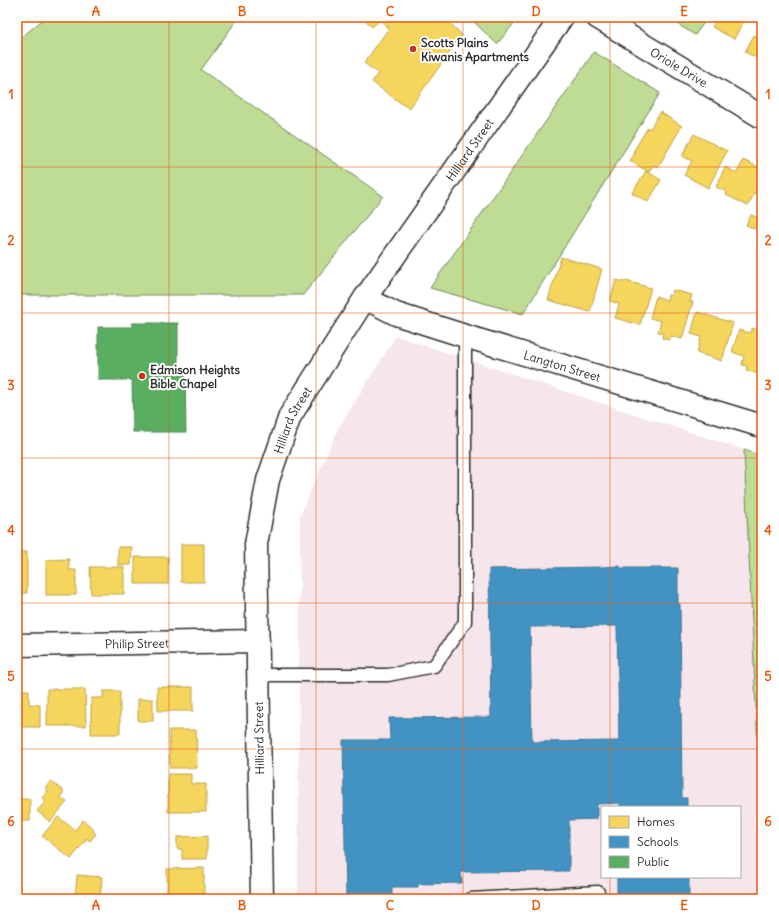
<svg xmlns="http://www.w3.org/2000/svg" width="779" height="916" font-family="Delius,sans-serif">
<rect width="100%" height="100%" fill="#fff"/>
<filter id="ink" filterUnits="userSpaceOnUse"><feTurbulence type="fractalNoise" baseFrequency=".025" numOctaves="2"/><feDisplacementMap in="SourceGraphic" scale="8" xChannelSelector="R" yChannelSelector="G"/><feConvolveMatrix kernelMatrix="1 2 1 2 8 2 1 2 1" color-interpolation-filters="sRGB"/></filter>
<g filter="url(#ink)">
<path fill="#f6e5eb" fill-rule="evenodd" d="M396 336 744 450 762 836V899H298L300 516 339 427ZM602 807H740V877H602Z"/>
<path fill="#bedc94" stroke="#748460" d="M46 17H239L201 70 383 196 303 295H17V41Z
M469 17H513L516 21 497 44Z
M666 17H708L695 35Z
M594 52 660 93 523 314 430 288Z
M744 450 762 456V836Z"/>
<path fill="#f6d55c" stroke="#b9a24d" d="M362 17H451L448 21 462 35 409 109 372 82 378 73 364 63 389 28 380 20 372 27Z
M718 17H746L734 39 712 27Z
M754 35 762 39V56L759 54 757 58 745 52Z
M660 112 682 126 658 167 653 165 649 172 630 161 635 153 633 152 648 127 650 129Z
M694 134 727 151 708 188 684 175 692 161 682 156Z
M743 160 762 169V178L748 206 726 195 727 192 716 187 725 167 737 173Z
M646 171 661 180 648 202 632 193Z
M751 215 759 218 755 229 746 225Z
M561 257 602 269 590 312 548 300Z
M616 280 625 282 626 281 651 288 640 325 615 318 619 304 610 301Z
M673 290 692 295 690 302H693L682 339 671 336 669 340 662 338 663 333 658 332 661 321 650 318 656 296 667 300 668 295 671 296Z
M697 312 733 323 722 361 697 353 701 337 691 334Z
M752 328 762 331V375L746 370 747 366 742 365 744 356 732 352 739 330 750 333Z
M181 544H204V582H181Z
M118 547H132L131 565H118Z
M17 552H27V593H17Z
M135 557H168V584H135Z
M69 559V570H76V595H46V560Z
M90 567H124V594H91Z
M157 687H193V711H158Z
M47 689H85L86 726H47Z
M17 690H29V704L40 705V727H17Z
M103 691H120V734H91V698H103Z
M138 699H153V721H138Z
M169 730H196L197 768H170Z
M168 774H191V784H206V812H168Z
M51 781 64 792 60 797 67 802 50 822 37 811 46 801 42 798 48 790 45 788Z
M17 792H18L19 799H30V821H19V834H17Z
M58 817 75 830 83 820 94 829 93 831 96 834 90 841 86 838V840L71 859 42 836Z
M207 836V859H182V849H177V837Z
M204 868V894H167V869Z
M77 875 102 877 100 899H75Z"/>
<path fill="#4393c3" stroke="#3c7495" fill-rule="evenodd" d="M620 566V568H678V604H680L682 798H687V807H620V803L597 804V819L569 820V871L461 872 462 883 418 884V887H392V899H346L343 740H390L389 718 491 717 489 569 602 567ZM617 626 619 741 532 742 530 627Z
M617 877H689V899H617Z"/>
<path fill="#5aae61" stroke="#4c8751" d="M132 323H178V373H185L186 432H133L132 380H98V327H132Z"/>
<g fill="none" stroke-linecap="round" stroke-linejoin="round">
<defs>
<path id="lane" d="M258 675H388L434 666 465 622V336
M471 899 598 892 597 899"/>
<g id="street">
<path id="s1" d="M597 17 762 117"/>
<path id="s2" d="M365 298 396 314 465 336 762 426"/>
<path id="s3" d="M17 645 258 641"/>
</g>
<g id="secondary">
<path id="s4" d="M262 899 256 544 268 480 290 416 365 298 562 17"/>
</g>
</defs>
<use href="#lane" stroke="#2b2b2b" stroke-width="15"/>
<use href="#street" stroke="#2b2b2b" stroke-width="25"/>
<use href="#secondary" stroke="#2b2b2b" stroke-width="25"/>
<use href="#lane" stroke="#fff" stroke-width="12"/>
<use href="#street" stroke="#fff" stroke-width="22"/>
<use href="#secondary" stroke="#fff" stroke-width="22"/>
</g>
</g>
<path fill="none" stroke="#e8590c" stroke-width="1" stroke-opacity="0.55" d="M169 17V899M316 17V899M463 17V899M610 17V807M17 167H762M17 313H762M17 458H762M17 603H762M17 749H762M610 877V899"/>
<g fill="#c8321e" stroke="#fff" stroke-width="1.5">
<circle cx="413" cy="49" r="4"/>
<circle cx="142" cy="376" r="4"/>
</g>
<g text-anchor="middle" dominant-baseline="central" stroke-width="4" stroke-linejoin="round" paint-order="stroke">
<g font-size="12" font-weight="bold" fill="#2b2b2b" stroke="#fff" text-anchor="start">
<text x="421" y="42">Scotts Plains<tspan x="421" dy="14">Kiwanis Apartments</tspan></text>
<text x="150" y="369">Edmison Heights<tspan x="150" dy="14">Bible Chapel</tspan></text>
</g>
<g font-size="12" fill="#2b2b2b" stroke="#fff">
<text stroke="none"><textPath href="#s1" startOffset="96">Oriole Drive</textPath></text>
<text stroke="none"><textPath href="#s4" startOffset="809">Hilliard Street</textPath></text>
<text stroke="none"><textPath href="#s2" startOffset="209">Langton Street</textPath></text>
<text stroke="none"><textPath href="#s4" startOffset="485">Hilliard Street</textPath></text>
<text stroke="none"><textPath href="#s3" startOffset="120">Philip Street</textPath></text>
<text transform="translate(259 738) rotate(-91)">Hilliard Street</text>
</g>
</g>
<rect width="779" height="916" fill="none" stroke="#fff" stroke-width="44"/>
<rect x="601" y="806" width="140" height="72" fill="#ffffff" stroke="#aaaaaa"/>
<rect x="609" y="816" width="20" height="12" fill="#f6d55c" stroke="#aaaaaa"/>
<text x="637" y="826" font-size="12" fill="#2b2b2b">Homes</text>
<rect x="609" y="836" width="20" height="12" fill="#4393c3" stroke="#aaaaaa"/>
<text x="637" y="846" font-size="12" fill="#2b2b2b">Schools</text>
<rect x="609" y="856" width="20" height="12" fill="#5aae61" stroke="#aaaaaa"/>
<text x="637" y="866" font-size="12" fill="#2b2b2b">Public</text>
<rect x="22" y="22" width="735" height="872" fill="none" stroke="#e8590c" stroke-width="1.5"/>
<g font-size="13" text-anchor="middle" font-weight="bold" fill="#e8590c">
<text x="96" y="16">A</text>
<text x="242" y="16">B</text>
<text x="390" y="16">C</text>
<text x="536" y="16">D</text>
<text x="684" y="16">E</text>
<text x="11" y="99">1</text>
<text x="768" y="99">1</text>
<text x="11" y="245">2</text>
<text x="768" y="245">2</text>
<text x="11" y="390">3</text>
<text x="768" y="390">3</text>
<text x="11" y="535">4</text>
<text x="768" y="535">4</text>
<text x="11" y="681">5</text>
<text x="768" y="681">5</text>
<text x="11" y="826">6</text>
<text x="768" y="826">6</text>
<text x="96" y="910">A</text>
<text x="242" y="910">B</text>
<text x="390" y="910">C</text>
<text x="536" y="910">D</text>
<text x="684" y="910">E</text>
</g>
</svg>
